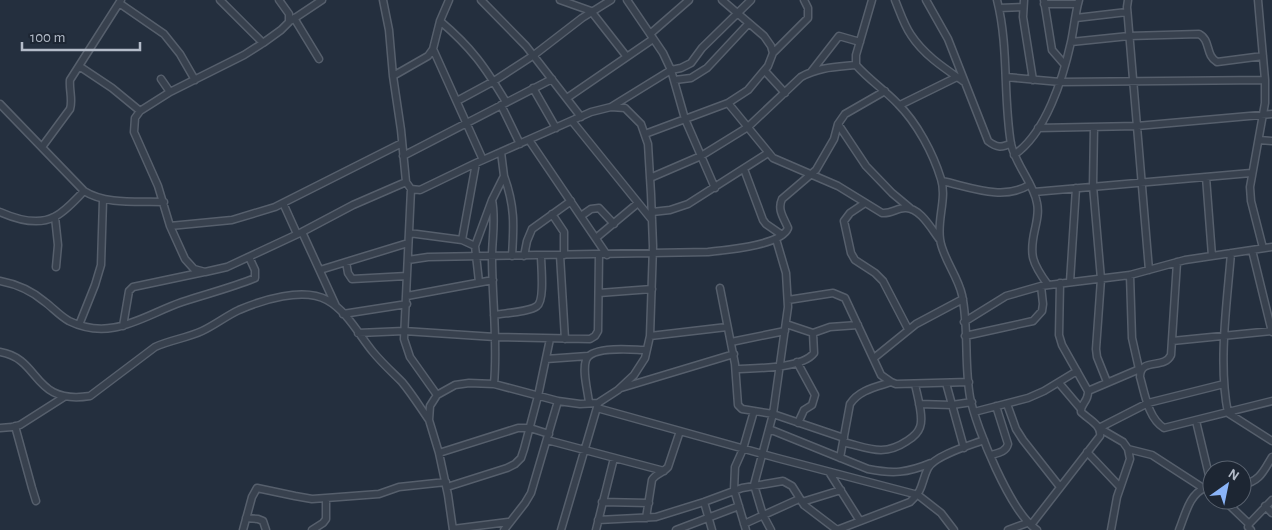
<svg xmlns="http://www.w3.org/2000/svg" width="1272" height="530" font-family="'Alegreya Sans',sans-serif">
<rect width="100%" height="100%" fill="#242f3e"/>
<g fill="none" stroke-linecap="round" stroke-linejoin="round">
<defs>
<path id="street" d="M220 0 263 43
M279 0 289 14V22L281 30 263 43 244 55 170 92 140 111 135 118 134 132 158 186 170 226 185 259 194 269 205 272 227 267 302 232 353 205 406 182
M383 0 389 30 393 76 401 130 406 182 411 189 420 190 476 163 591 112 611 107 625 108 641 124 648 144 651 194 653 246 650 336 645 358 634 375 618 390 598 403 580 404 558 401 494 384 469 383 455 385 437 395 430 406 429 420 439 453 448 495 453 530
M481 0 526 46 581 117
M560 0 591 11 627 57
M627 0 663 53 671 70 685 119 715 188
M872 0 856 55V65C869 80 885 90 898 104 917 123 933 153 941 179 947 198 937 219 940 239 942 257 958 276 962 295 969 328 964 363 970 397 976 428 1011 513 1037 530
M895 0C900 12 904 25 911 35 924 55 944 68 963 81
M926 0 948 39 988 141C997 148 1002 148 1011 143
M997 0C1009 47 1003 97 1011 144 1016 166 1034 184 1037 203 1039 212 1037 220 1035 229 1029 255 1032 263 1048 285
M1024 0 1023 17 1033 80
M1044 0 1052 50 1065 65
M1128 0 1127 7 1149 270
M1258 0 1265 80V103L1250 187 1251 201 1263 248
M119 3 164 34 180 54 195 80
M1044 4H1078
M999 8 1023 7
M294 18 319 59
M1076 18 1127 12
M292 20 322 0
M440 21C472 48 485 67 506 102
M650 34 689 0
M1071 42 1129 36 1199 34C1211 40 1205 55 1217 62L1263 56
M433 49 483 160
M773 53 808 18V8L804 0
M79 66 112 88 140 111
M765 71 785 93
M811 72 839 36 860 42
M393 76 428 56 433 49 440 21 449 0
M1006 77 1060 82 1265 80
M161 79 170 92
M675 80 691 78 707 68 749 23
M533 88 556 128
M567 98 653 39
M457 101 494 81 534 55 582 18 611 0
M728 103 773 158 838 186 882 213C891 214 897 208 905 208 920 207 932 230 940 240
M0 104 84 191C106 205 138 201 164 202
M501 105 520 144
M900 105 957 77
M611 107 671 70 681 68 691 63 702 48 751 0
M572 121 652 220
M838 124 866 166 892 193 910 208
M1094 127 1093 186 1101 279 1096 349 1097 357 1107 382
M1038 128 1137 126 1272 114
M645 134 728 103 748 90 768 66 773 53 771 46 764 36 722 0
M529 140 607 255
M1259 140 1272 141
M42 147 70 109C73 100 69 90 70 80L121 0
M1014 155C1046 133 1063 78 1071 42 1074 28 1075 14 1079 0
M403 156 552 79
M744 169 763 220 766 224 782 235
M504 176C515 206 514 225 512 256
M1206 177 1212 256
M650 178 701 156 748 127 801 77C819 67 836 67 856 65
M942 181C970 187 1003 201 1029 185
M411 189 404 339 410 357 437 395
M1034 192 1251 173
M492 200C496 220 492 238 492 257 492 300 498 342 494 384
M283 203 297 234
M865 203 850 213 844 221 851 253 855 260 875 273 883 281 908 329
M0 212C16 219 37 226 54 217 65 212 75 200 84 191
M652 212 670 210 688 204 768 153
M552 214 564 232V255
M581 216 591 209 599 208 614 224
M55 217 58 245 56 267
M170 226 232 220 275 207 402 143
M302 232 336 306
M409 233 462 240 475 246 479 282
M596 238 638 203
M462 240 476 163
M475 246 492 200 504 176 501 152
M1252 250 1272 332
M1231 253C1227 303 1218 364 1228 413L1272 441
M560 255 565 339
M524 256 527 241 532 229 571 201
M408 260 428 257 708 252C725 250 781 246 788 228 784 218 777 210 782 199L816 170 834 139 838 124 845 114 885 91
M346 262 348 273 352 279 407 276
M1177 262 1171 355C1164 370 1140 357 1140 377 1145 394 1148 418 1164 428L1272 401
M320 270 408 243
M1130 275 1132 338 1139 369
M0 281C16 284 32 291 45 302 53 308 60 316 69 321 112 342 144 315 182 302 206 294 231 288 255 278V270L249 257
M1070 282 1076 188
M720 288 735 364 738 405 742 409 773 414 844 438
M599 293 652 289
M407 296 493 280
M788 300 833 293 845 298 881 375 891 382 896 384 969 382
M343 314 407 304
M494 315C504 313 530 312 537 306 545 300 541 266 541 256
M964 322 1006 296 1041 286 1130 275 1185 260 1272 247
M786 324 813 333 830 327 858 325
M79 325 95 285 101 265 103 200
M123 326 129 291 133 287 204 272
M358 333 404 331 495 337 590 339 595 336 598 331 599 255
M650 336 727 327
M965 336 1033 321 1042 311 1043 304 1041 286
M1172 341 1272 331
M731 342 785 331
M0 352C42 359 31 405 90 396L155 347C170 340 187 338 202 331 215 325 226 316 239 310 262 300 303 287 327 300 347 311 359 335 373 352 382 363 392 372 402 382 412 394 420 407 429 420
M874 358 916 324 963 299
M546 359 588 356
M797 362 815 395 812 405 804 410 798 423
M736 369C755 368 802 369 814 353L813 333
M946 383 964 448
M1059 383 1081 409
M621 388 734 354
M1088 391 1142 368
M589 403C588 391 582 372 586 360 592 345 633 350 646 350
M919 404 952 405 972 402
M1007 404 1016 429 1023 440 1060 487
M597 408 777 458 918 495 941 513 954 530
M974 412 1028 398 1044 391 1077 371
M1196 421 1212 488
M15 426 32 488 36 501
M0 428 12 427 20 425 64 397
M1099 428 1148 403 1224 384
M1099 428 1123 442 1128 449 1130 459 1117 497 1111 530
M769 429 868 469C893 474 907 473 931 463
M547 440 664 471
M843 442C869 448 883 457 907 441 912 438 918 433 920 427 924 417 917 395 915 384
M1128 449 1152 455 1203 488
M1087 452 1120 487
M439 453 518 428H530L549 434
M991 455C998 453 1006 452 1008 444L996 406
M840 458 850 404C859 390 876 387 891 382
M829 472 860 521
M1242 485C1260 481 1263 472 1272 457
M447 487 507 468 515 464 521 458 524 449 538 396 550 339
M1224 500 1249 524
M602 502 649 503
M704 502 712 530
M802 502 841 490
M1265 506 1272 513
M246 518 258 519 263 521 266 530
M646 518 652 480C655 474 663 473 668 467L680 431
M598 520 656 517 704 502 742 488 783 481 792 486 804 505 837 530
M744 524 799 499
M1031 525 1100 436C1102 425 1088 419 1081 412 1080 404 1089 401 1088 391L1062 345 1059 335 1060 283
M453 529 508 522
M243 530 252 497 257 488 295 496 312 499 326 498 379 494 399 487 446 482
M312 530 323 523 326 519V498
M504 530 525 503 531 493 558 401
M561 530 598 404
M596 530 614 458
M676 530 739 506
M746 530 734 490 735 467 743 449 754 411
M771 530 763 515 754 485 773 414 788 307 786 273 776 239
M837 530 910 502C924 490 921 482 928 468 935 455 971 445 984 440
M1008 530 1027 523
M1179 530C1185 516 1189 494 1205 488
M1251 530 1248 527 1249 524 1272 500"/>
</defs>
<use href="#street" stroke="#565f6c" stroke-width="9"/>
<use href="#street" stroke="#38414e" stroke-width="6"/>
</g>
<g transform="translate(1227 485) rotate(33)"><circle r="24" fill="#1d2633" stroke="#59626f"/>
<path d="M0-4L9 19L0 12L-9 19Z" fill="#8ab4f8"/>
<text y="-8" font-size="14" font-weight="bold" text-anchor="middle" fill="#b4bcc9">N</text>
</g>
<path d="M22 42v8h118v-8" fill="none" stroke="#b4bcc9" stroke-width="2.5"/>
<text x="30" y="42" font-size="15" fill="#b4bcc9" stroke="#1d2633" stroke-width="4" paint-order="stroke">100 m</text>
</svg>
